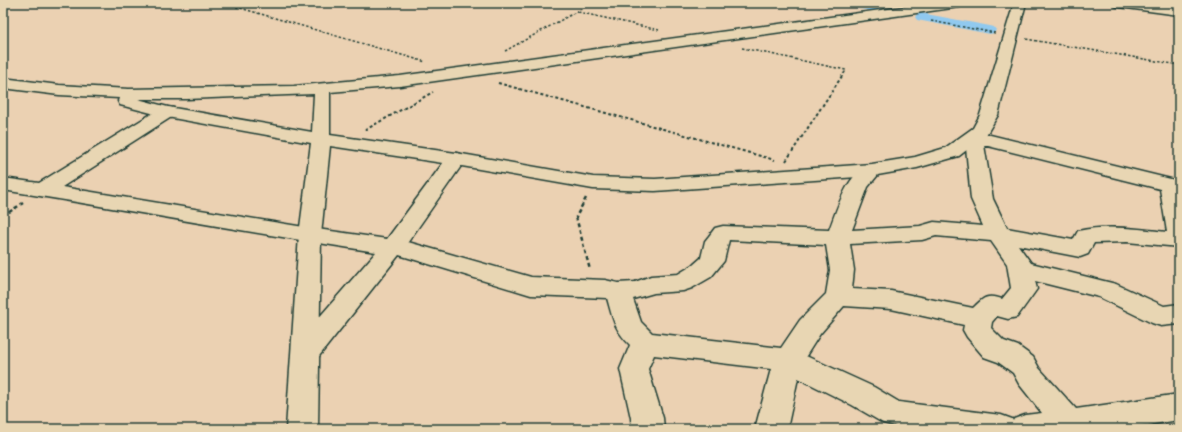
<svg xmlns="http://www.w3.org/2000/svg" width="1182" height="432" font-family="'Shantell Sans',sans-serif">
<rect width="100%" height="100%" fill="#ebd1b2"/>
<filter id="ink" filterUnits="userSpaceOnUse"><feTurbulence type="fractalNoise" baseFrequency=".025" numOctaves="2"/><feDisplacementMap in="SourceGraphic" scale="8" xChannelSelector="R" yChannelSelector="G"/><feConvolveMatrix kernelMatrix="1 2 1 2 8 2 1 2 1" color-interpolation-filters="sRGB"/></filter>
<g filter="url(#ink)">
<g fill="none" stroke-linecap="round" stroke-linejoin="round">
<path fill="#90c9ef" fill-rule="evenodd" d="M836 3H864L878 6 880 8 878 10 874 11 842 6 838 5Z
M921 13 990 26 994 27 996 30 994 33 990 34 917 20 915 17 917 14Z"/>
<defs>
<path id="street" d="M167 107 173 108 176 112 173 116 62 187 310 228 387 239 449 155 456 153 463 155 466 159 408 242 531 277 605 280 618 283 635 282 651 276 678 274 693 265 701 258 705 241 709 236 715 228 723 226 829 230C837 210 851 159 879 166L882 170 868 187 852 230 920 226 934 222 983 226 971 199 965 137 967 133 974 131 1179 181V247L1127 242 1094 243 1088 254 1080 257 1018 245 1031 263 1116 284 1164 306 1179 304V324L1161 326 1152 323 1099 297 1035 281 1037 289 1017 317 1008 319 997 316 992 322 991 328 1004 341 1018 346 1033 357 1039 368 1076 409 1179 394V420L1122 429H908L883 423 852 405 798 378 787 429H755L771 369 654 355 648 369 663 418 664 429H632L631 418 620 369 630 345C614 329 613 319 607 298L531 295 399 255 316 360 306 363 296 360 292 352 296 344 376 252C251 233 128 210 3 190V178L39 183 161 108ZM984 145 1160 189 1167 232C1138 229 1106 224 1078 231L1073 240 1007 228 993 199ZM936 236 991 241 1007 264 1011 288 1002 299C987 294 984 297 973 308L891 291 852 289 854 270 850 244 922 240ZM729 240 826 245 830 270 826 294 800 320 781 348 652 333 641 322 633 299 654 293 683 291 692 288 711 277 724 261ZM844 306 891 309 964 325 963 330 967 337 984 357 998 362 1013 373 1019 384 1042 413 1025 415 1014 419 1013 421 1012 419 1001 415 899 402 874 387 806 356 820 334Z"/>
<path id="secondary" d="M932 3H965L963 6 959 7 400 86 330 92V135L456 153 593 177 655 179 872 164 915 157 945 148 973 128 980 115 1014 3H1026L998 115 986 135 959 156 917 168 872 176 655 191 593 189 456 165 330 146 321 235 318 429H286L299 235 311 143 167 117 120 105 118 101 119 98 59 95 3 88V78L59 85 129 89 294 86 400 76ZM314 94 312 132 168 107 138 99H187Z
M1113 3H1147L1179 7V15L1119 7 1115 6Z"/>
</defs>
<use href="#street" stroke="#1f3d34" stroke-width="3"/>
<use href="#secondary" stroke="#1f3d34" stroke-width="3"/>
<path stroke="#1f3d34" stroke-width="1.5" stroke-dasharray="2.5 2" stroke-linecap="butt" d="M223 3 426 62
M829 3 840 5
M578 12 659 30
M931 21 995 33
M1026 39 1179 65
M742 48 846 70 844 74
M505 51 592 3"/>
<path stroke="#1f3d34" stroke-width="2" stroke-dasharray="3 2.5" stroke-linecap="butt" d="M498 83 775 160
M365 130 433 92
M786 161 844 73"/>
<path stroke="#1f3d34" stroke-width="2.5" stroke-dasharray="4 3" stroke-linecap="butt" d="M586 198 576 217 590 270
M3 216 23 203"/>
<use href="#street" fill="#e8d6b3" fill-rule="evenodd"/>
<use href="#secondary" fill="#e8d6b3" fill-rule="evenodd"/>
</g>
</g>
<rect width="1182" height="432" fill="none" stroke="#e8d6b3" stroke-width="16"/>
<rect x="8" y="8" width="1166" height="416" fill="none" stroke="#1f3d34" stroke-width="1.5" filter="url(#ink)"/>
</svg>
